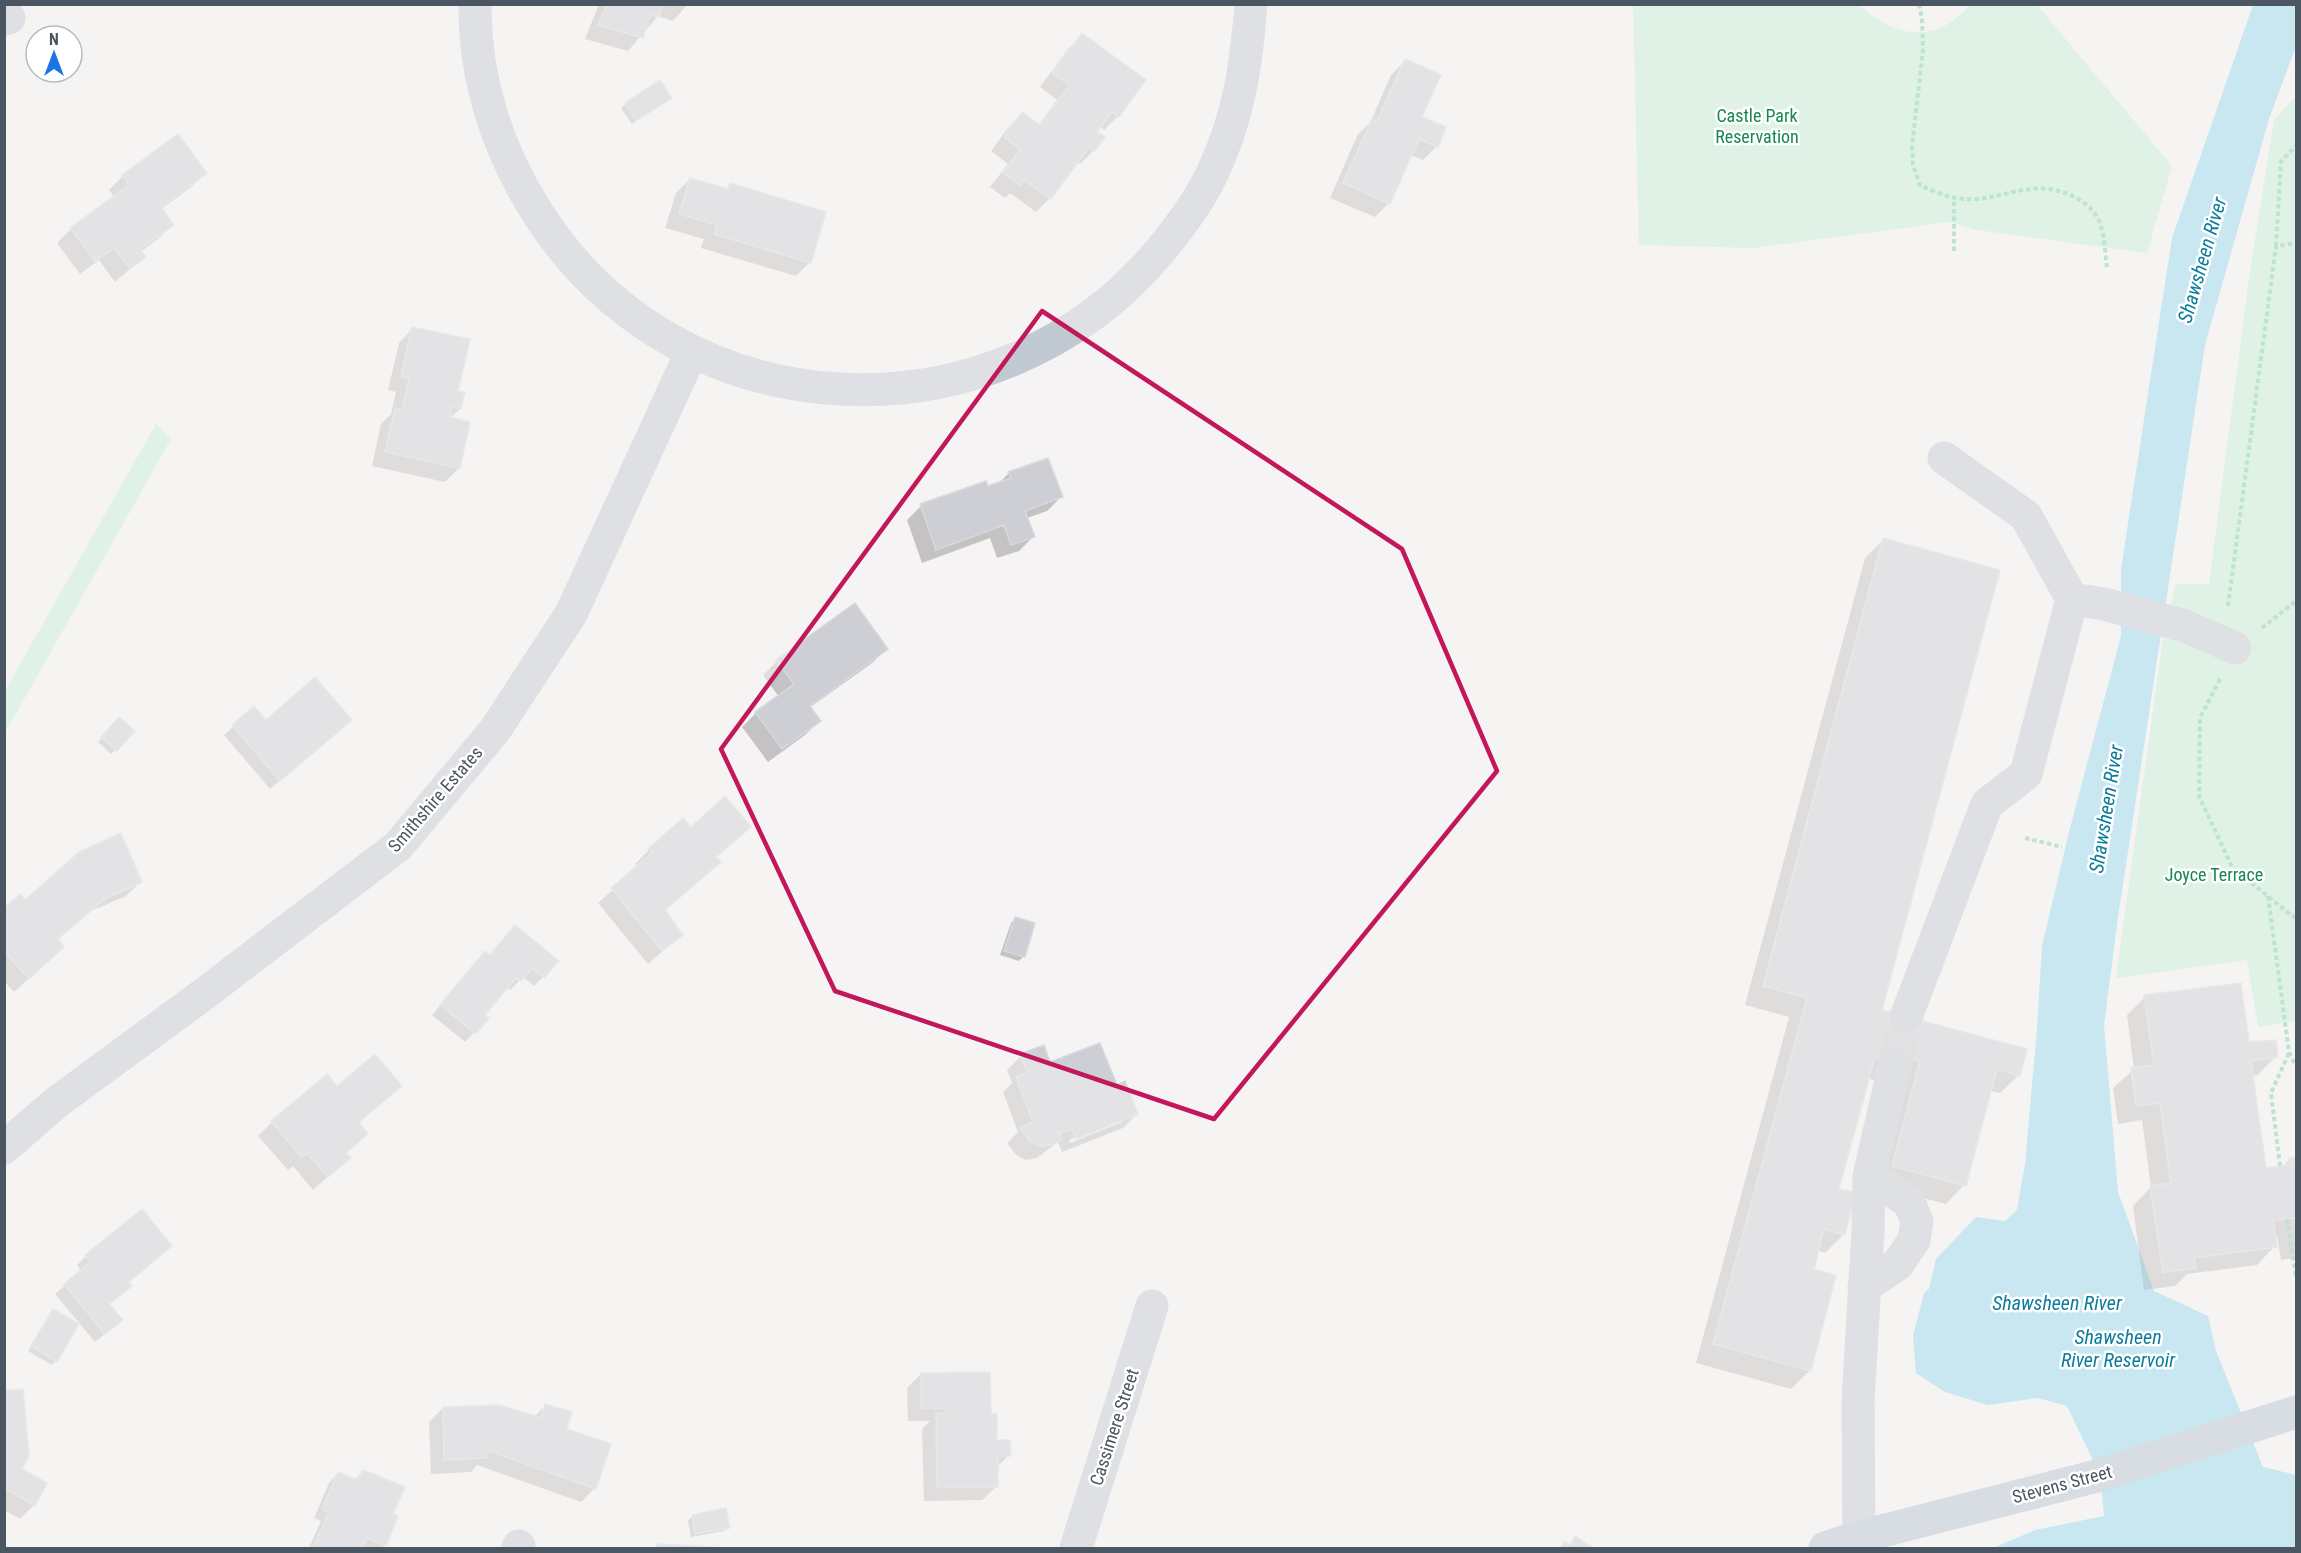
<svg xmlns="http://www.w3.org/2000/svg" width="2301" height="1553" font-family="'Roboto Condensed',sans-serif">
<rect width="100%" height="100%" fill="#f5f3f3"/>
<path fill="#c3f1d5" d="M1633 5H1860C1893 38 1938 45 1969 5H2037L2172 166 2147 253 1977 230 1949 222 1753 248 1639 245Z
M2296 96V1021L2258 1027 2247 960 2116 978 2162 645 2176 584H2209L2250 271 2274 120Z
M156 424 171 439 5 733V691Z"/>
<path fill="#90daee" d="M2253 5H2296V46L2269 119 2205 345 2118 917 2104 1025 2118 1192 2154 1291 2208 1316 2216 1351 2263 1467 2296 1475V1548H1993L2035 1530 2104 1516 2100 1475 2067 1406 2038 1398 1988 1405 1945 1392 1916 1373 1913 1336 1924 1293 1929 1289 1936 1259 1976 1217 2005 1221 2017 1210 2025 1164 2037 1029 2042 946 2069 832 2121 636V569L2172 238Z"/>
<path fill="#0003" fill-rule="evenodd" d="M599 4H688L673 21 658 16 628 51 585 39Z
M1082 35 1118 116 1104 130 1099 126 1095 132 1103 137 1094 150 1080 164 1076 162 1050 198 1036 212 1010 193 1005 198 990 187 1008 164 991 151 1008 128 1022 114 1038 126 1057 100 1040 87 1068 49Z
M1405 61 1420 117 1437 146 1423 160 1410 155 1389 203 1375 217 1330 198 1358 134 1370 123 1391 75Z
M670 98 632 124 621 108 626 104Z
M205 173 191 187 161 209 172 225 158 239 140 252 144 257 115 282 99 260 80 274 57 243 71 229 114 197 109 190 123 176Z
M690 179 725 190 730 184 810 262 796 276 701 248 704 239 665 228 676 193Z
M413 328 456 392 460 409 449 419 459 468 445 482 372 466 381 424 391 414 396 392 388 390 399 343Z
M1009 473 1061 497 1047 511 1027 518 1033 537 1019 551 997 558 990 538 922 563 907 520 921 506 998 484Z
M1883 540 1880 1011 2019 1075 2000 1093 1990 1091 1964 1185 1946 1204 1874 1185 1886 1083 1867 1078 1837 1190 1844 1234 1825 1253 1817 1250 1812 1270 1810 1370 1791 1389 1696 1363 1789 1017 1745 1005 1865 558Z
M886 649 872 663 809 708 819 721 805 735 768 762 742 727 756 713 779 697 763 675 777 661Z
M254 708 266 722 340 729 270 789 224 735Z
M119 719 133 732 111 754 98 742Z
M749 827 715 858 664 911 681 935 648 964 598 903 638 867 635 864 649 850Z
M140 882 126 896 91 911 57 940 48 961 14 992 4 981V910Z
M1015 919 1033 924 1023 957 1019 961 1000 955 1011 923Z
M506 936 543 977 534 986 523 977 510 990 507 986 483 1015 487 1019 465 1042 432 1015 476 962 490 956Z
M2145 997 2276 1056 2258 1075 2252 1076 2264 1169 2282 1168 2290 1159 2296 1158V1258L2281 1260 2277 1236H2274L2275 1246 2257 1265 2187 1274 2175 1286 2144 1290 2133 1206 2151 1187 2142 1120 2118 1124 2113 1088 2134 1069 2127 1015Z
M1021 1056 1116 1086 1137 1114 1123 1128 1062 1152 1058 1142 1037 1158 1026 1160 1016 1155 1007 1143 1018 1132 1003 1092 1012 1083 1007 1070ZM1122 1119V1122L1070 1143 1069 1140Z
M400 1086 358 1124 366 1134 346 1154 349 1158 313 1190 293 1166 288 1170 258 1136 272 1122 337 1088Z
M141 1211 127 1282 130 1286 108 1305 111 1329 95 1342 55 1294 82 1271 77 1265 86 1256Z
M54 1310 56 1361 52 1365 28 1351Z
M921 1374 989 1415 996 1441 1009 1455 996 1468 997 1486 982 1500 924 1501 922 1429 930 1421H908L907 1388Z
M4 1392 20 1470 34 1505 20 1519 4 1510Z
M546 1405 565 1430 595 1488 581 1502 477 1465 471 1472 431 1474 429 1422 443 1408 534 1417Z
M363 1471 391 1515 385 1545 382 1548H309L321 1521 314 1518 329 1483 338 1473 354 1480Z
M692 1516 728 1527 724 1531 691 1537 688 1521Z
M658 1546 712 1548H655Z"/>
<path fill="#cdcfd5" stroke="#d7d9de" stroke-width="1.5" d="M607 4H663L659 17 650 15 643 38 598 25Z
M1082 33 1146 80 1119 117 1112 112 1097 132 1105 137 1095 151 1089 147 1051 199 1024 180 1020 185 1003 173 1020 149 1004 137 1022 112 1040 125 1070 85 1052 73Z
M1405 59 1441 75 1422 117 1446 127 1438 147 1419 139 1390 204 1343 183 1372 119 1377 121Z
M660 80 672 98 636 121 625 103Z
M178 134 207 173 161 207 174 225 140 249 146 257 130 269 114 248 95 261 70 228 129 185 122 175Z
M690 178 728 189 730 183 826 212 811 263 714 234 717 225 679 214Z
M412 327 470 339 458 391 465 392 461 409 452 407 450 417 470 422 460 468 385 452 395 408 402 410 409 378 401 377Z
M1048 458 1063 497 1025 511 1035 537 1011 545 1004 525 936 550 920 504 986 481 988 486 1011 478 1008 472Z
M1883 538 2000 570 1882 1010 2027 1049 2020 1076 1997 1069 1966 1186 1892 1166 1920 1061 1908 1058 1895 1063 1875 1057 1839 1189 1856 1193 1845 1235 1824 1229 1814 1269 1836 1275 1811 1371 1713 1344 1807 998 1763 986Z
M855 603 888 649 810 706 821 721 782 749 755 712 794 684 776 660Z
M315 677 352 720 280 781 232 725 254 706 266 720Z
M119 717 135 731 117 751 101 737Z
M725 796 751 827 716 857 721 862 665 910 683 935 662 951 611 888 652 853 648 849 683 818 691 827Z
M121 833 142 882 106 898 58 939 64 947 29 979 4 951V908L20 894 25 900 79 852Z
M1015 917 1035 923 1025 957 1004 951Z
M515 925 559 961 544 978 532 968 521 981 516 978 485 1015 489 1018 476 1034 440 1005 485 951 490 955Z
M2241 983 2249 1042 2276 1040 2278 1057 2251 1061 2266 1168 2290 1165 2289 1158 2296 1157V1228L2295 1218 2273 1220 2277 1247 2194 1258 2196 1268 2163 1273 2150 1186 2171 1183 2160 1103 2136 1106 2131 1068 2154 1065 2144 995Z
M1100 1043 1117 1085 1125 1081 1138 1114 1076 1139 1072 1129 1059 1133 1062 1139 1052 1145 1040 1146 1030 1142 1020 1128 1033 1122 1016 1077 1027 1072 1020 1054 1044 1045 1050 1062Z
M375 1054 402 1086 359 1122 368 1134 346 1153 351 1158 328 1177 307 1153 302 1158 271 1121 327 1074 337 1086Z
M142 1209 172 1246 129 1282 132 1286 109 1304 123 1320 105 1334 64 1284 91 1261 85 1255Z
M53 1309 79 1324 57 1362 31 1346Z
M990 1372 991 1414 997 1413V1440H1010L1011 1456H998V1487H937L936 1413H946V1408H921V1373Z
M23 1389 29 1456 22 1469 47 1483 35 1506 4 1488V1391Z
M545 1404 572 1412 567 1429 611 1444 596 1489 489 1451 486 1458 444 1460 443 1407 500 1405 541 1418Z
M363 1470 405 1487 393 1514 398 1516 386 1546 367 1538 362 1548H313L329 1512 322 1509 338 1472 358 1480Z
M726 1508 730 1528 695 1534 692 1515Z
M1575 1536 1593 1548H1560L1565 1541 1570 1545Z
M657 1544 714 1547V1548H657Z"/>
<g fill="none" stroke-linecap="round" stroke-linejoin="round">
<path stroke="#caccce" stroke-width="33" stroke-dasharray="33 16" stroke-linecap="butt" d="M1895 1063 1906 1017"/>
<path stroke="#7ad0a6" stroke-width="4" stroke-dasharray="4.5 3" stroke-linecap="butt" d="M1919 4 1922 18 1923 50 1912 146 1913 165 1920 185C1933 191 1948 198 1964 199 1987 201 2009 191 2032 189 2058 186 2093 199 2101 226 2105 239 2105 254 2107 267
M2276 246 2281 161 2296 146
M1954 251V197
M2228 606 2276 246 2296 243
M2262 628 2296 601
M2220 679 2200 718 2199 796 2232 867 2292 916 2296 917
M2025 838 2062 847
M2268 896 2289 1052 2296 1066
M2280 1166 2271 1093 2289 1053
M2287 1219 2296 1277"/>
<path stroke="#c1cad2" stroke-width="33" d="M475 4C474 78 498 151 537 212 676 433 994 450 1160 251 1179 228 1198 203 1211 176 1239 118 1246 67 1251 4
M4 19 9 18
M2072 599 2104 604 2185 626 2235 648
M1906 1017 1987 804 2026 774 2072 599 2026 516 1944 458
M4 1148 57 1102 204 994 398 846 495 730 571 614 692 351
M1864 1287 1898 1264 1914 1240 1917 1221 1909 1202 1869 1176
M1859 1537 1858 1401 1868 1231 1869 1176 1895 1063
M518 1548 519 1546
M1076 1548 1152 1306"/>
<path stroke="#b3c2d1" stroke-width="33" d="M1825 1548 1859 1537 2093 1477 2296 1412"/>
</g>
<path d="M0 0H2301V1553H0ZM1042 311 1402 549 1497 771 1214 1119 835 991 721 749Z" fill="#f5f3f3" fill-opacity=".55" fill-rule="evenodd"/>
<path fill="none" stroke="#c2185b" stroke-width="4.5" stroke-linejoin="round" d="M1042 311 1402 549 1497 771 1214 1119 835 991 721 749Z"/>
<g text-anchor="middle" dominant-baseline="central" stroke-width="5" stroke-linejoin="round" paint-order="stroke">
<g font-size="18" fill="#17864f" stroke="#fff">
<text x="1757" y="115">Castle Park<tspan x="1757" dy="21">Reservation</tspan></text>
<text x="2214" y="874">Joyce Terrace</text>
</g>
<g font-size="18" fill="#4a5661" stroke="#fff">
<text transform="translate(435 799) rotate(-49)">Smithshire Estates</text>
<text transform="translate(1114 1427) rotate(-72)">Cassimere Street</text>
<text transform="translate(2062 1484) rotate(-15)">Stevens Street</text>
</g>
<g font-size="20" font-style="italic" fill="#0c7c9b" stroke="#fff">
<text transform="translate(2202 260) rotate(-74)">Shawsheen River</text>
<text transform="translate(2106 809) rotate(-81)">Shawsheen River</text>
<text x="2057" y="1303">Shawsheen River</text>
<text x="2118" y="1337">Shawsheen<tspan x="2118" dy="23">River Reservoir</tspan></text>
</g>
</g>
<rect width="2301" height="1553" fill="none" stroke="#4a5661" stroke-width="12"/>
<g transform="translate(54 54)"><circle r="28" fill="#ffffff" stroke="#b7bbc0" stroke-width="1.5"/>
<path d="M0-4.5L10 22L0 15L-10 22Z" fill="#1a73e8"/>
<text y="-9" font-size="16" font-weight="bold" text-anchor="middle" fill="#4a5661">N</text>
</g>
</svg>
